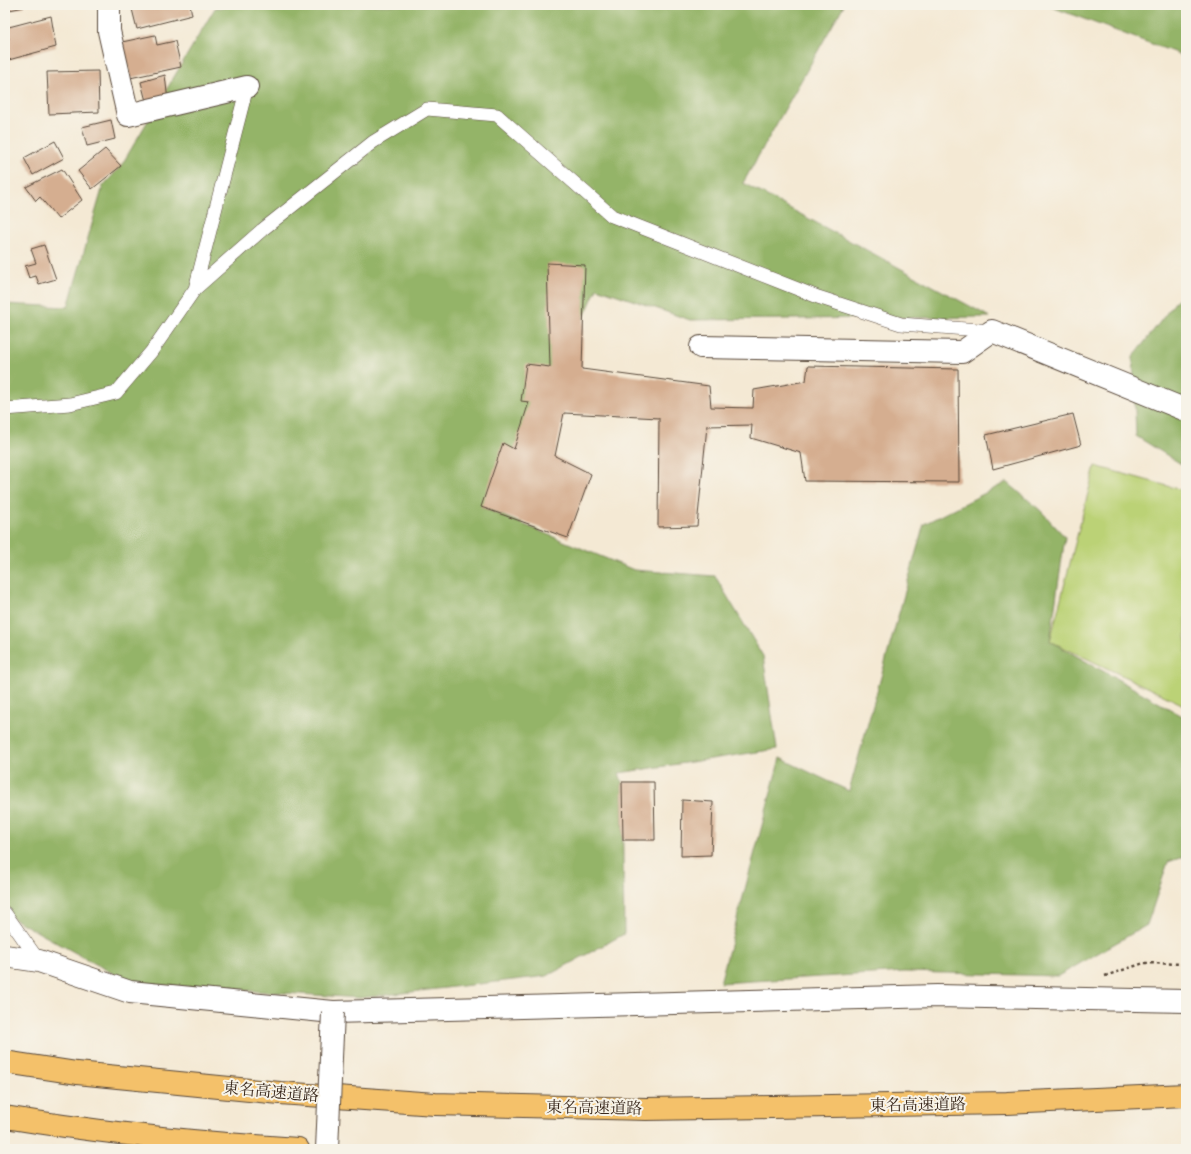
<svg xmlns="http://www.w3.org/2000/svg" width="1191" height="1154" font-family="'IM FELL DW Pica','Noto Serif JP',serif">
<rect width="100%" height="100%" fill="#f7f3e8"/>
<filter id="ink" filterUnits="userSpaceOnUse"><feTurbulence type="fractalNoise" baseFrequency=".025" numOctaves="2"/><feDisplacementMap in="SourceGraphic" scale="8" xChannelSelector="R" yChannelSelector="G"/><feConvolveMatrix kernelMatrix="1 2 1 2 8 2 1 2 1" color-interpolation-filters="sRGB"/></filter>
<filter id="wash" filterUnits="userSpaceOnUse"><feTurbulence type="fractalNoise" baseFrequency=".012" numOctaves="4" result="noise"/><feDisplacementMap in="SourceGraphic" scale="16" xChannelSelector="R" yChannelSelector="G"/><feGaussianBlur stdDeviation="0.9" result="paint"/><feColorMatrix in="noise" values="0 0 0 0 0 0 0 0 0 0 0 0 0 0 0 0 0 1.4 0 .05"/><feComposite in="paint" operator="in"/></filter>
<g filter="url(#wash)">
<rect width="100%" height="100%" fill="#f4e9d4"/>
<path fill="#bbd276" stroke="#7b7e4a" d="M1095 466 1186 491V706L1050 641Z"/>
<path fill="#94b467" stroke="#686f42" d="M246 5H844L743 183 990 317 690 320 597 288 562 366 481 507 634 570 715 576 763 656 777 749 619 773 622 782 624 934 547 976 360 998 130 983 7 915 5 916V304L68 307 103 186 121 166 215 8Z
M1046 5H1186V63L1179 54Z
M1186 288V467L1136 436 1133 357Z
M1007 482 1040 510 1065 537 1050 641 1186 718V856L1168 862 1147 925 1058 976 905 972 720 983 780 758 849 791 924 524Z"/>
<g id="blocks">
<path fill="#d5ae90" d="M5 5H24V7L5 11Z
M131 5H190L192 15 137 29Z
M51 16 56 47 5 61V41L9 39 5 28Z
M155 35 157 45 175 41 181 67 130 78 122 42Z
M98 71 99 112 49 114 47 72Z
M165 75 168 101 147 105 141 82Z
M111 120 115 139 87 146 82 127Z
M55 141 64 158 33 175 24 158Z
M105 149 121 166 92 189 78 171Z
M62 169 82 200 58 219 40 197 36 201 26 187Z
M44 245 56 279 39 284 36 276 29 278 25 266 36 263 31 249Z
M547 263 585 265 582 369 709 386 711 407 753 408 754 390 806 381 808 366 958 369 959 482 805 481 801 453 751 438 752 425 707 426 697 526 658 527 659 418 564 413 555 456 591 474 568 538 481 507 503 443 514 449 529 402 521 401 526 364 550 367Z
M1073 414 1081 445 993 469 986 435Z
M622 782H654L655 840H623Z
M682 800 713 802 711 855 681 856Z"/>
</g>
</g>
<g filter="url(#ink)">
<use href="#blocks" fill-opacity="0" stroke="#574739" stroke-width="1"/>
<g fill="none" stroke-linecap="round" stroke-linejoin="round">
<defs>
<path id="lane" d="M195 289 247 87
M5 409 70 404 116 393 151 352 195 289 262 230 373 142 427 109 497 115 612 216 818 297 901 324 992 331
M5 913 39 961"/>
<path id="street" d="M109 5V31L128 115 247 87
M701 347 962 352 992 331 1186 410
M5 956 39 961 130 992 333 1012 937 996 1186 1001"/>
<path id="highway" d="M5 1062 77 1073 280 1093 435 1104 646 1109 1007 1103 1186 1095
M5 1117C102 1133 200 1143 298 1149"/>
</defs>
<use href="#lane" stroke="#574739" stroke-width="14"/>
<use href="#street" stroke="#574739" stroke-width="24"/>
<use href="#highway" stroke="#574739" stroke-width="24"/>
<path stroke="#574739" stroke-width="2.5" stroke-dasharray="3 3" stroke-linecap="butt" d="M1105 976 1144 963 1186 964"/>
<use href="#lane" stroke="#fff" stroke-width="13"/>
<use href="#street" stroke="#fff" stroke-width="22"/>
<use href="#highway" stroke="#f4c16a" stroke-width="22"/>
<defs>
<path id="street-bridge" d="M327 1149 333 1012"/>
</defs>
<use href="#street-bridge" stroke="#574739" stroke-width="24" stroke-linecap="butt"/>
<use href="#street-bridge" stroke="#fff" stroke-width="22"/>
</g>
</g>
<g text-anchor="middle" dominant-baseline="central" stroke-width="4" stroke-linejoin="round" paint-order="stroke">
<g font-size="16" fill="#3b2a1e" stroke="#f7f3e8">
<text transform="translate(271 1092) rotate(5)">東名高速道路</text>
<text transform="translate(918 1105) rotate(-1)">東名高速道路</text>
<text transform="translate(594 1108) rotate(1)">東名高速道路</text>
</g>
</g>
<rect width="1191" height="1154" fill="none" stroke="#f7f3e8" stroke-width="20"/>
</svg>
